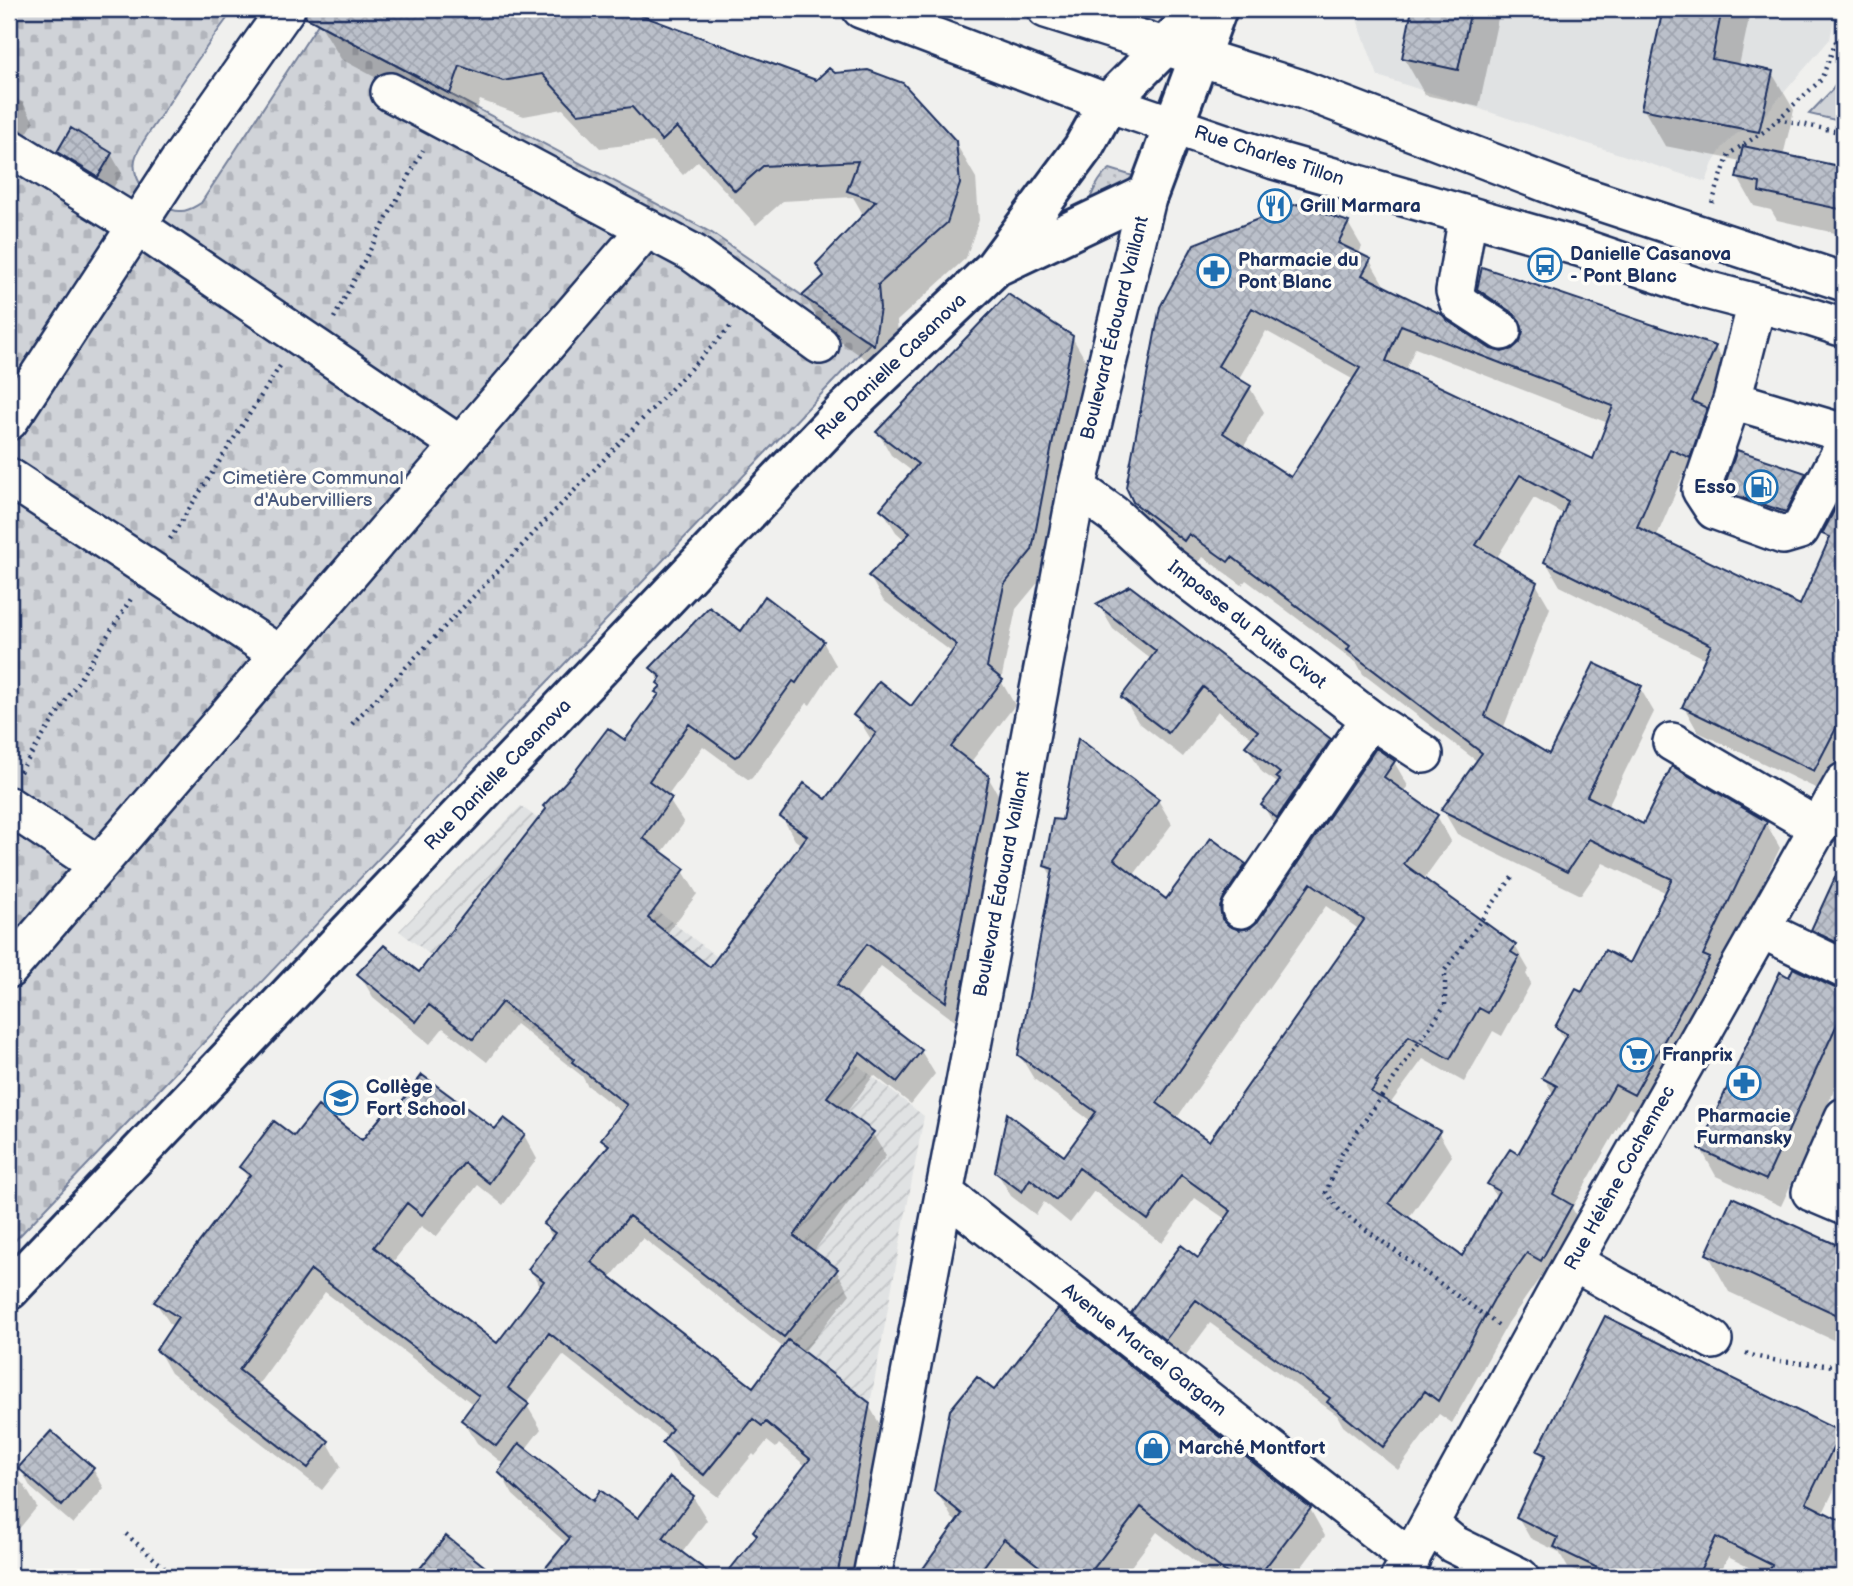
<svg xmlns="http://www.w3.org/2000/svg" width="1853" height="1586" font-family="'Balsamiq Sans',sans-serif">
<defs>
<pattern id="industrial-furrows" width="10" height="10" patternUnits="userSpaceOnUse" patternTransform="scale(1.75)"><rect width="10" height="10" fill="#e0e2e3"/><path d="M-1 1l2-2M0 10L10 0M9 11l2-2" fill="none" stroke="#c0c2c5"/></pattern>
<pattern id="grass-dots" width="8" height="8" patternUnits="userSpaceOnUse" patternTransform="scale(1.75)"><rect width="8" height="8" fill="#d0d3d8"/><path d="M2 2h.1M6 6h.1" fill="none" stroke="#b2b5bc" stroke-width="1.8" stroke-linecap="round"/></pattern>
<pattern id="cemetery-stones" width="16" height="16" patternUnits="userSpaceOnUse" patternTransform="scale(1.75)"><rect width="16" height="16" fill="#d0d3d8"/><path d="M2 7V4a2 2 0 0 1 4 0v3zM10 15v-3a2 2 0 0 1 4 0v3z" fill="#b2b5bc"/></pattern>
<pattern id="building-cross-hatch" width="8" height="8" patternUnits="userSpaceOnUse" patternTransform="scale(1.75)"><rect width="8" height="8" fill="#bbc0ca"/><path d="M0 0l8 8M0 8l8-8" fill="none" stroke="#a0a5b0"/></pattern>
</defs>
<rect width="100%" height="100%" fill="#f0f0ee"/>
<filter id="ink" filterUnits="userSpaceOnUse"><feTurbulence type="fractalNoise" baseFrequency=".0143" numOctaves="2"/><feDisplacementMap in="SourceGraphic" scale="14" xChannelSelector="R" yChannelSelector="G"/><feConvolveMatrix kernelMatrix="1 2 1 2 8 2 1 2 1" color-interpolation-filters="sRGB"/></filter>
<g filter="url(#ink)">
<path fill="#e0e2e3" d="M1353 9H1836L1830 39 1762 118 1735 135 1723 147 1713 163 1706 182 1378 76Z"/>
<path fill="url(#industrial-furrows)" d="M521 806 924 1116 870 1404 593 1186 644 1117 399 931Z"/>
<path fill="url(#grass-dots)" stroke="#76819b" stroke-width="2" d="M1110 169 1133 176 1122 187 1086 209C1091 196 1098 177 1110 169Z"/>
<path fill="url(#cemetery-stones)" stroke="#76819b" stroke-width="2" d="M9 9H234C208 44 184 79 161 115 153 128 141 142 136 156 127 180 159 212 181 211 189 211 194 207 201 203L318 24 712 233 870 343 9 1247Z"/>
<path fill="#d0d3d8" stroke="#76819b" stroke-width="2" d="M1844 73V122L1809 114 1832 90Z"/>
<path fill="#0003" fill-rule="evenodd" d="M330 9H619L816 82 955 142 976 178 979 220 966 258 897 321 899 345 893 378 825 331 805 297 826 277 864 216 853 197 783 201 756 225 698 161 683 175 653 142 600 148 563 109 524 116 480 100 470 128 341 59 320 24Z
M1414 9H1500L1479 107 1425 95 1404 58Z
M1665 9H1751L1739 66 1772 73 1794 110 1783 156 1844 169V235L1777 220 1771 210 1754 206 1738 178 1741 161 1665 146 1643 108Z
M9 94 23 103 34 122 21 143 9 135Z
M59 152 111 154 122 173 109 195 70 171Z
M1348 223 1362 247 1358 255 1370 261 1384 285 1382 287 1446 322 1490 351 1502 354 1513 351 1521 343 1524 334 1493 314 1478 289 1715 347 1729 371 1703 481 1684 473 1656 538 1800 608 1829 543 1824 534 1836 511 1844 516V761L1828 794 1698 732 1684 707 1706 659 1560 586 1546 562 1565 515 1534 498 1496 559 1536 584 1550 608 1503 729 1550 757 1640 688 1654 712 1607 808 1644 827 1766 823 1780 848 1648 1118 1629 1108 1572 1208 1585 1231 1555 1284 1541 1276 1508 1323 1452 1423 1439 1414 1398 1470 1343 1426 1337 1415 1210 1323 1180 1363 1147 1337 1133 1313 1198 1260 1227 1220 1195 1198 1162 1243 1094 1191 1070 1223 1044 1202 1036 1215 1011 1196 997 1172 1064 1158 1091 1121 1034 1079 1019 1054 1053 879 1046 866 1064 822 1158 800 1172 824 1133 876 1166 902 1245 865 1259 889 1234 930 1239 932 1250 930 1260 922 1394 762 1408 786 1403 792 1437 816 1451 841 1423 880 1515 946 1529 970 1526 974 1531 983 1502 1036 1493 1031 1464 1082 1423 1059 1390 1104 1438 1132 1452 1156 1408 1219 1463 1258 1497 1198 1489 1184 1519 1156 1554 1095 1544 1078 1565 1041 1557 1027 1582 995 1630 966 1667 893 1603 863 1581 895 1457 834 1443 810 1478 762 1363 674 1357 663 1246 580 1242 585 1203 557 1198 564 1149 526 1134 501 1162 308ZM1266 331 1354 380 1292 480 1243 448 1264 412 1250 388 1238 380ZM1415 348 1608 423 1593 462 1405 372ZM1326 906 1360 930 1210 1143 1176 1119Z
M1072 337 1086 361 1045 574 1016 609 1001 681 1015 705 970 763 988 777 1002 801 959 1024 881 966 855 1001 921 1051 935 1074 911 1104 874 1075 846 1113 872 1133 886 1156 846 1206 813 1252 836 1270 850 1294 803 1353 868 1404 882 1428 854 1577 843 1572 839 1577H726L758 1537 806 1466 779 1444 776 1448 767 1441 755 1456 753 1454 718 1497 678 1466 664 1443 668 1437 563 1355 526 1404 541 1429 525 1450 593 1503 638 1521 693 1497 707 1520 681 1554 712 1577H564L554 1560 567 1544 513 1495 500 1472 505 1465 477 1443 463 1420 474 1405 325 1292 257 1386 328 1443 341 1466 322 1490 171 1373 158 1350 173 1328 156 1303 249 1180 241 1167 294 1138 363 1143 396 1112 524 1135 537 1159 503 1205 478 1185 436 1237 421 1226 392 1263 498 1345 541 1288 530 1269 553 1238 545 1225 608 1149 603 1139 623 1113 587 1085 582 1076 516 1024 487 1062 443 1028 430 1044 373 997 359 974H419L625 743 660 696 657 692 662 687 652 668 741 633 823 642 836 665 810 705 807 703 752 778 749 780 703 746 667 797 684 823 661 854 683 871 697 894 666 935 710 970 802 845 795 840 782 817 826 801 872 741 856 715 911 709 953 653 883 600 870 577 905 540 896 532 882 509 913 472 891 455 878 432ZM643 1238 784 1348 753 1389 610 1278Z
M1805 474 1816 493 1795 531 1741 512 1726 487Z
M1099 605 1330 740 1344 765 1277 830 1263 805 1279 784 1262 772 1247 746 1253 739 1218 711 1183 757 1138 722 1123 697 1152 660 1113 629Z
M1833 886 1844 887V964L1829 957 1813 930Z
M1790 979 1844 992V1069L1781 1206 1716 1176 1701 1149Z
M1733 1199 1844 1250V1345L1729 1292 1708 1254Z
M995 1393 1310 1509 1325 1536 1294 1577H1215L1157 1532 1123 1577H919L958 1523 952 1518 936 1490Z
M1839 1434 1844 1442V1469L1823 1513 1844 1524V1577H1768L1728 1557 1718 1577H1587L1568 1568 1559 1552 1530 1538 1518 1517 1545 1460 1539 1451Z
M20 1468 93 1469 104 1488 73 1524 31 1488Z
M9 1471 24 1485 37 1507 9 1541Z"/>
<path fill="url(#building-cross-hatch)" stroke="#1b2f5e" stroke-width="2" fill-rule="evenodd" d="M307 9H624L816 80 829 68 835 73 868 70 903 83 956 141 960 184 947 223 878 285 880 308 874 345 802 296 824 276 816 264 876 201 847 191 858 161 763 166 735 191 677 127 662 141 632 107 578 114 542 74 503 81 460 66 450 94 305 17Z
M1412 9H1471L1458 70 1402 58Z
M1663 9H1722L1712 59 1773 71 1759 132 1641 109Z
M71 128 112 153 98 177 57 152Z
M1743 146 1844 167V210L1759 192 1760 183 1736 178Z
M1297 204 1349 222 1338 243 1371 259 1362 275 1443 315 1448 321 1491 349 1502 352 1512 349 1520 342 1523 331 1520 321 1514 314 1477 289 1482 267 1716 346 1692 401 1707 408 1690 458 1670 449 1637 527 1800 605 1830 537 1822 534 1835 509 1841 512 1844 504V713L1814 771 1682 707 1711 645 1544 562 1568 501 1520 475 1476 545 1537 582 1485 716 1549 754 1594 663 1642 686 1587 796 1643 824 1672 766 1767 822 1703 955 1710 958 1634 1095 1615 1085 1553 1194 1572 1205 1541 1261 1527 1253 1494 1299 1438 1401 1425 1391 1383 1447 1327 1402 1330 1398 1196 1300 1165 1340 1131 1313 1181 1245 1198 1258 1231 1211 1181 1175 1148 1220 1079 1168 1056 1200 1030 1179 1022 1192 995 1172 1007 1113 1064 1156 1096 1112 1018 1055 1053 869 1044 866 1053 819 1062 820 1078 738 1159 799 1114 859 1166 899 1211 838 1246 864 1224 897 1220 907 1222 919 1229 926 1239 930 1250 928 1258 921 1376 748 1395 761 1384 777 1438 815 1404 864 1516 945 1511 952 1519 957 1488 1013 1479 1008 1450 1059 1409 1036 1376 1081 1378 1082 1371 1092 1440 1131 1389 1203 1462 1256 1499 1191 1487 1184 1510 1149 1518 1154 1557 1086 1542 1078 1567 1034 1555 1027 1576 989 1582 992 1605 950 1630 963 1672 879 1589 839 1567 872 1441 810 1482 753 1347 650 1350 646 1232 557 1228 562 1189 534 1184 541 1133 502 1126 487 1160 307 1194 244ZM1252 308 1360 368 1291 477 1223 433 1251 386 1218 366ZM1401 325 1613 406 1593 459 1386 361ZM1311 883 1364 920 1209 1141 1157 1103Z
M1008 294 1073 336 1032 550 1004 585 987 667 1003 680 951 747 989 776 946 1002 867 944 837 985 922 1050 897 1082 860 1053 827 1097 874 1132 833 1182 794 1236 838 1269 784 1337 629 1216 591 1262 753 1387 788 1340 870 1403 837 1577H724L757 1535 753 1531 810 1459 766 1422 762 1426 753 1419 741 1434 739 1432 704 1475 662 1443 672 1429 549 1333 508 1388 529 1404 496 1446 461 1420 479 1396 311 1270 239 1370 329 1441 308 1468 156 1350 178 1317 154 1302 250 1175 239 1167 274 1121 294 1136 318 1106 362 1140 390 1106 395 1110 422 1075 495 1129 504 1118 525 1134 489 1183 464 1163 422 1215 407 1203 374 1247 497 1343 544 1281 528 1269 555 1233 543 1224 609 1145 601 1139 627 1105 572 1062 574 1059 502 1002 473 1039 429 1005 416 1022 357 974 384 945 419 972 546 809 543 806 573 774 608 728 625 740 659 694 655 692 661 686 657 683 661 677 650 668 709 607 741 631 765 596 824 641 796 683 793 681 739 755 735 757 689 724 649 781 672 798 643 838 685 869 648 918 710 967 807 836 780 817 804 783 826 799 876 733 853 715 879 681 911 706 957 645 868 576 910 533 880 509 918 464 876 432Z
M1737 450 1806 473 1786 512 1728 493 1724 487Z
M1130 586 1331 739 1277 818 1261 805 1280 780 1276 777 1280 773 1245 746 1258 731 1203 687 1168 733 1121 697 1156 651 1096 604Z
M1844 858V946L1811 930Z
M1793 968 1835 988 1844 990V1009L1766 1180 1699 1149 1780 972 1789 977Z
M1732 1197 1844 1248V1318L1706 1254Z
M1058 1309 1311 1508 1258 1577H1232L1141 1507 1087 1577H1053L1004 1539 976 1577H917L962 1514 934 1491 950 1410 977 1377 994 1390Z
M1605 1316 1841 1432 1806 1503 1844 1522V1577H1766L1772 1565 1716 1537 1697 1577H1616L1554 1547 1558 1538 1516 1517 1546 1455 1537 1451Z
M51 1431 94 1468 62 1506 18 1468Z
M519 1443 593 1501 600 1490 638 1518 670 1477 694 1496 663 1538 715 1577H538L570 1538 498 1472Z
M446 1536 498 1577H413Z"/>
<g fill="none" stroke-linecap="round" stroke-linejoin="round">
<defs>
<path id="minor" d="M861 9 1108 103 1274 160 1582 248 1706 290 1810 317 1844 328
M1046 9 1298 88 1567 191 1844 282
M390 92 693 253 820 345
M9 147 137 226 460 445
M1468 215 1455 291 1459 303 1502 331
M1757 303 1732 400 1701 490 1714 510 1783 535 1800 530 1844 446
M1732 400 1844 433
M9 421 179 161 286 9
M9 477 280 655
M1077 488 1114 515 1167 564 1370 719 1424 754
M1672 742 1819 828
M9 806 98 865
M1241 909 1370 719
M1761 929 1844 969
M9 969 647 228
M1844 1117 1811 1192 1844 1206
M944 1193 1411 1559
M1573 1262 1713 1340
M1430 1525 1453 1544 1520 1577
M872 1577 1077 488 1148 194
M1400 1577 1573 1262 1844 782"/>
<path id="major" d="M999 265 1148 194 1217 9
M9 1290 844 411 994 268 1083 148 1108 103 1202 9"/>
</defs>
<use href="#minor" stroke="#1b2f5e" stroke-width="42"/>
<use href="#major" stroke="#1b2f5e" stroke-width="44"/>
<path stroke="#1b2f5e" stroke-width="4.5" stroke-dasharray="2 5" stroke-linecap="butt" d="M1778 119 1844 133
M1712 203 1729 154 1765 131 1821 80 1844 21
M334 318 423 150
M170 539 280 366
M352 724 732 325
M20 772 131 599
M1498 1325 1340 1211 1326 1192 1341 1155 1445 1005V970L1513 876
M1746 1353C1777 1365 1812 1361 1844 1368
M126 1534 175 1577"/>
<use href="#minor" stroke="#fdfcf7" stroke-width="37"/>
<use href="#major" stroke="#fdfcf7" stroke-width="38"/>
</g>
</g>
<defs>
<symbol id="restaurant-ring" viewBox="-11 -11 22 22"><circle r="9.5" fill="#fdfcf7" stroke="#1f6fb2" stroke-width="1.5"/><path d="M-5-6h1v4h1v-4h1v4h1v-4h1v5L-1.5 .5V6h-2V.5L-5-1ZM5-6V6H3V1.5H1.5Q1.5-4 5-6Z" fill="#1f6fb2"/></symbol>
<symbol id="bus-ring" viewBox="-11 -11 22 22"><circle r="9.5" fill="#fdfcf7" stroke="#1f6fb2" stroke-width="1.5"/><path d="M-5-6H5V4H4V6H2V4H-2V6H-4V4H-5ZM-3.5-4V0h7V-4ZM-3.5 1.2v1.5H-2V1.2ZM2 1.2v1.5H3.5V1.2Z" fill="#1f6fb2"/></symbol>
<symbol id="pharmacy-ring" viewBox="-11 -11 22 22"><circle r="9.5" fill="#fdfcf7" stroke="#1f6fb2" stroke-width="1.5"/><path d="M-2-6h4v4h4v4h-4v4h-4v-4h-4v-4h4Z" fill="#1f6fb2"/></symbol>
<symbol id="fuel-ring" viewBox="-11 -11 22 22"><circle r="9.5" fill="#fdfcf7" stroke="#1f6fb2" stroke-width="1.5"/><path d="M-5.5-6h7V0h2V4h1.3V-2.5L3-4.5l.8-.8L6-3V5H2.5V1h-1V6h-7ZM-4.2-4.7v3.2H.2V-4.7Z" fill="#1f6fb2"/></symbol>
<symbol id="supermarket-ring" viewBox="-11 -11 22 22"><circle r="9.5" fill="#fdfcf7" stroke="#1f6fb2" stroke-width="1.5"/><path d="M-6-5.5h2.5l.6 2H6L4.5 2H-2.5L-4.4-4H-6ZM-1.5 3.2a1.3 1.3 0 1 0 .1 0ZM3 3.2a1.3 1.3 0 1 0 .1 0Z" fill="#1f6fb2"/></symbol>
<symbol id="school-ring" viewBox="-11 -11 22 22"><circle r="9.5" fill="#fdfcf7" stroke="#1f6fb2" stroke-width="1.5"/><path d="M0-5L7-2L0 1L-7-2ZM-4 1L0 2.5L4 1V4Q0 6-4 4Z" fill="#1f6fb2"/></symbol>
<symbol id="shop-ring" viewBox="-11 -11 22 22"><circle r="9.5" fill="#fdfcf7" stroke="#1f6fb2" stroke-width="1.5"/><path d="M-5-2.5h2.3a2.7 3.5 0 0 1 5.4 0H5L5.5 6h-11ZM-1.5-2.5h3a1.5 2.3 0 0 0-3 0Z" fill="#1f6fb2"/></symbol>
</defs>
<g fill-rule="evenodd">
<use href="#restaurant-ring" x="1256" y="187" width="38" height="38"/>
<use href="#bus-ring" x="1526" y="246" width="38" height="38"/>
<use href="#pharmacy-ring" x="1195" y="252" width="38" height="38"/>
<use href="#fuel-ring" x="1742" y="468" width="38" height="38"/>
<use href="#supermarket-ring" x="1618" y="1036" width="38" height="38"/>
<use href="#pharmacy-ring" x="1725" y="1064" width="38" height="38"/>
<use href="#school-ring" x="322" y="1079" width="38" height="38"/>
<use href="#shop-ring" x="1134" y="1429" width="38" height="38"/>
</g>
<g text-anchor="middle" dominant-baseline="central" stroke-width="7" stroke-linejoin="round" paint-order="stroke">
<g font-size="19" fill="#1b2f5e" stroke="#fdfcf7">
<text transform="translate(1269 156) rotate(18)">Rue Charles Tillon</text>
<text transform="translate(1115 328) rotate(-76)">Boulevard Édouard Vaillant</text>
<text transform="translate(891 367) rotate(-44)">Rue Danielle Casanova</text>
<text transform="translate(1247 625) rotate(38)">Impasse du Puits Civot</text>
<text transform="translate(498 775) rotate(-46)">Rue Danielle Casanova</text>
<text transform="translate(1002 884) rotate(-79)">Boulevard Édouard Vaillant</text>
<text transform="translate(1620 1178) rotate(-61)">Rue Hélène Cochennec</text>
<text transform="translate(1144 1350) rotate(38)">Avenue Marcel Gargam</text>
</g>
<g font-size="19" font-weight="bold" fill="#1b2f5e" stroke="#fdfcf7" text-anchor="start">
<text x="1300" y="206">Grill Marmara</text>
<text x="1570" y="254">Danielle Casanova<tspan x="1570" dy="22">- Pont Blanc</tspan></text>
<text x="1238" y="260">Pharmacie du<tspan x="1238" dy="22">Pont Blanc</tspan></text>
<text x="1736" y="487" text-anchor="end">Esso</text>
<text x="1662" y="1055">Franprix</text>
<text x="366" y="1087">Collège<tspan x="366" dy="22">Fort School</tspan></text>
<text x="1744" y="1116" text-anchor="middle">Pharmacie<tspan x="1744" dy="22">Furmansky</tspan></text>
<text x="1178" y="1448">Marché Montfort</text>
</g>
<g font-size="19" fill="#48587c" stroke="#fdfcf7">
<text x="313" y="478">Cimetière Communal<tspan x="313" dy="22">d'Aubervilliers</tspan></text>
</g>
</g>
<rect width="1853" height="1586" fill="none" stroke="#fdfcf7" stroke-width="35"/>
<rect x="18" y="18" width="1818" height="1551" fill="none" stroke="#1b2f5e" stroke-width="2.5" filter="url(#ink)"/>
</svg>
